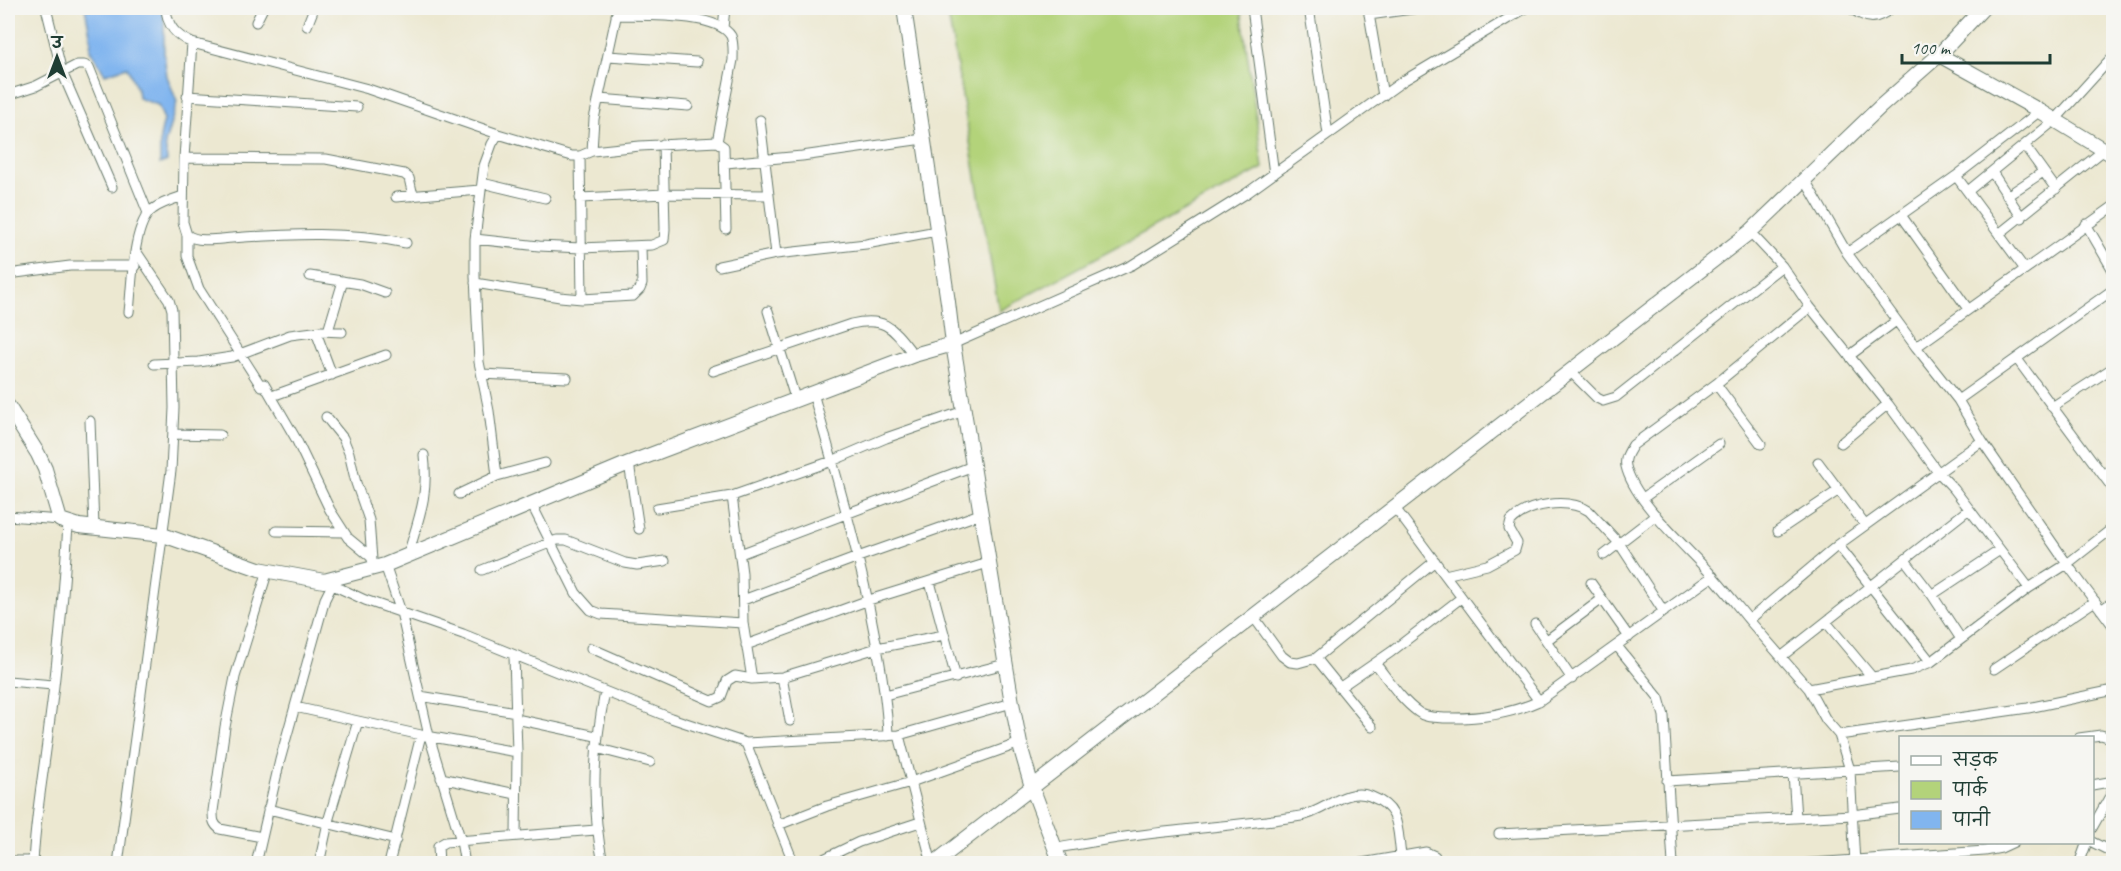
<svg xmlns="http://www.w3.org/2000/svg" width="2121" height="871" font-family="Caveat,'Playpen Sans Deva',sans-serif">
<rect width="100%" height="100%" fill="#f6f6f2"/>
<filter id="ink" filterUnits="userSpaceOnUse"><feTurbulence type="fractalNoise" baseFrequency=".0167" numOctaves="2"/><feDisplacementMap in="SourceGraphic" scale="12" xChannelSelector="R" yChannelSelector="G"/><feConvolveMatrix kernelMatrix="1 2 1 2 8 2 1 2 1" color-interpolation-filters="sRGB"/></filter>
<filter id="wash" filterUnits="userSpaceOnUse"><feTurbulence type="fractalNoise" baseFrequency=".008" numOctaves="4" result="noise"/><feDisplacementMap in="SourceGraphic" scale="24" xChannelSelector="R" yChannelSelector="G"/><feGaussianBlur stdDeviation="1.35" result="paint"/><feColorMatrix in="noise" values="0 0 0 0 0 0 0 0 0 0 0 0 0 0 0 0 0 1.4 0 .05"/><feComposite in="paint" operator="in"/></filter>
<g filter="url(#wash)">
<rect width="100%" height="100%" fill="#ece8d1"/>
<path fill="#b3d37a" stroke="#698857" stroke-width="1.5" d="M947 8H1241L1263 168 999 311Z"/>
<path fill="#81b5ef" stroke="#507992" stroke-width="1.5" d="M85 8H164V55L167 76 177 102 165 143 167 161 160 164V137L164 120 158 105 138 98 137 89 127 67 105 74 90 50 91 39Z"/>
</g>
<g filter="url(#ink)">
<g fill="none" stroke-linecap="round" stroke-linejoin="round">
<defs>
<path id="street" d="M46 8 62 72 112 187
M166 8C167 26 176 36 192 43L368 89 498 134 572 156H580L592 151 640 146 717 142 724 147 726 229
M1252 8 1274 174
M1309 8 1328 134
M1368 8 1383 96
M1850 8C1868 19 1874 22 1892 8
M616 15C642 16 717 12 731 36 734 44 733 52 733 60L717 142
M1369 15 1419 8
M256 22 263 8
M307 26 314 8
M723 28 725 8
M192 43 184 158 183 222 187 235C199 243 218 239 232 238 290 234 348 231 406 243
M608 56 697 62
M8 95 36 86 77 65H84L89 67 148 213
M187 96 357 107
M599 99 688 106
M760 120 776 254
M2025 146 2056 189
M592 151 594 119 618 8
M580 156 582 299
M184 158 326 159 404 174 409 178 413 196
M726 163 802 156 923 139
M1992 172 2022 218
M1956 176 2024 268
M1805 180 1847 253 1916 347
M482 183 545 198
M1968 191 2055 120 2114 55
M2007 196 2043 172
M396 197 480 190
M580 198 665 194 768 195
M2114 206 1916 347 1958 400 1982 441 2067 564 2114 527
M1901 215 1968 309
M2086 224 2114 272
M1750 232 1782 266 1810 307 1888 404 1937 471 1954 489 2029 588 2067 564 2114 627
M1999 234 2104 150
M187 235V256L199 289 261 386
M475 239 539 246 581 248 652 245 664 240 665 229 663 144
M1847 253 1956 176 2040 111
M719 266 776 254 866 244 937 231
M8 274 70 266H135
M310 276 360 284 385 293
M475 283 560 297 582 299 633 296 640 289 642 284 641 246
M768 311 796 401
M129 312C132 288 132 223 153 209 161 203 174 199 183 196
M328 331 343 281
M316 332 332 375
M953 344 1132 265 1247 193 1403 81 1526 8
M1849 356 1896 321
M2017 359 2114 490
M154 364 199 362 232 357 290 335 321 331 342 332
M713 371 851 324C887 316 893 329 914 355
M1570 371 1597 398 1603 401 1616 397 1782 266
M482 374 567 378
M264 384 296 439 330 510 348 538 371 557
M1716 384 1761 444
M813 393C835 472 859 551 874 632 881 667 887 701 888 736
M272 396 386 355
M1958 400 2114 289
M2052 407 2114 367
M326 417 343 438 349 453 356 483 369 520 372 560
M90 421 94 527
M173 434 220 435
M1841 443 1888 404
M1818 462 1865 525
M629 463 639 529
M497 476 489 411 479 362 475 276V239L484 166 492 144 498 134
M2104 477 2114 465
M459 494 497 476 545 463
M732 496 742 573 743 623 752 679
M1643 498 1719 444
M531 503 576 593 591 610 601 614 743 623
M657 508 732 496 832 461 886 438 964 411
M1395 508 1539 701 1713 576
M8 516 60 520
M276 531 344 532
M1778 531 1839 490
M1838 545 1931 662 2029 588
M740 554 973 466
M408 555C419 517 429 495 424 455
M1604 555 1656 515
M1905 560 1932 595 1961 639
M385 565 401 612 429 736 461 841 465 864
M482 570 557 540H566L625 563 637 565 665 561
M1445 575 1487 565 1515 550 1517 543 1509 529 1511 521C1529 503 1567 498 1589 511L1619 543 1664 612
M324 581 365 600 463 634 671 718 746 743 899 735 1012 703
M930 582 956 678
M1591 583 1629 637
M1932 595 2000 550
M743 600 858 557 980 514
M2101 610 2114 601
M1253 616 1282 656 1290 662 1298 663 1316 658 1435 561
M1749 620C1735 603 1722 586 1707 570 1683 544 1638 504 1627 470 1623 460 1628 453 1633 445L1716 384 1810 307
M1826 622 1872 677
M1535 624 1572 679
M1547 640 1602 599
M746 645 869 600 988 563
M1617 646 1659 698 1664 716 1673 864
M591 648 712 701 721 697 727 681 735 676 752 679 782 677 877 648 944 635
M514 656 517 752 516 836
M1781 657 1969 509
M1316 658 1372 727
M1375 663C1388 679 1401 700 1418 712 1425 718 1435 717 1444 718 1478 719 1508 715 1539 701
M1994 669 2095 601
M782 677 790 721
M8 681 53 685
M1339 688 1391 652 1461 598
M1809 689 1911 670 1931 662
M885 695 1005 664
M420 696 516 712
M295 707 421 735 517 752
M516 719 596 736
M899 735 932 864
M1839 735 2028 708 2114 690
M2079 738 2101 735 2114 739
M746 743 794 864
M596 748 650 762
M1793 774 1796 818
M441 778 516 794
M1667 781 1900 767
M2092 785 2114 781
M268 809 396 840
M778 825 827 806 911 782 1020 743
M2092 828 2114 789
M1499 834 1852 815 1900 809
M262 837 220 829C213 824 213 820 213 811L225 727 235 677 268 570
M2092 842 2114 853
M1057 848C1082 844 1108 839 1133 836 1189 828 1246 825 1301 816 1325 812 1344 787 1370 796 1401 808 1397 827 1401 856
M8 861H33
M33 864C35 817 44 772 49 726 58 659 64 591 68 524
M118 864 171 471 174 408 172 310 169 300 136 251
M256 864 280 760 325 599 332 585
M319 864 329 818 358 721
M389 864 421 735
M439 864 438 846 445 842 596 830
M603 864C591 803 593 752 605 692
M813 864 859 842 920 822
M1356 864 1426 852 1435 856 1437 864
M1798 864 1985 851 2001 848 2014 842
M1855 864 1850 770 1839 735 1826 720 1809 689 1749 620 1838 545 1982 441
M2079 864 2087 842"/>
<path id="secondary" d="M904 8 948 302 953 344 1012 703 1021 749 1032 787 1061 864
M1939 55 2040 111 2114 156
M8 406 38 454 45 469 60 520 79 526 163 535 259 569 324 581 385 565 629 463 914 355 953 344
M933 864 1750 232 1880 107 1939 55 1983 8"/>
</defs>
<use href="#street" stroke="#67796b" stroke-width="11"/>
<use href="#secondary" stroke="#67796b" stroke-width="16"/>
<use href="#street" stroke="#fff" stroke-width="9"/>
<use href="#secondary" stroke="#fff" stroke-width="14"/>
</g>
</g>
<rect width="2121" height="871" fill="none" stroke="#f6f6f2" stroke-width="30"/>
<rect x="1899" y="736" width="195" height="108" fill="#f6f6f2" stroke="#a0aca6" stroke-width="1.5"/>
<rect x="1911" y="756" width="30" height="9" fill="#ffffff" stroke="#a0aca6" stroke-width="1.5"/>
<text x="1953" y="766" font-size="18" fill="#1f3d34">सड़क</text>
<rect x="1911" y="781" width="30" height="18" fill="#b3d37a" stroke="#a0aca6" stroke-width="1.5"/>
<text x="1953" y="796" font-size="18" fill="#1f3d34">पार्क</text>
<rect x="1911" y="811" width="30" height="18" fill="#81b5ef" stroke="#a0aca6" stroke-width="1.5"/>
<text x="1953" y="826" font-size="18" fill="#1f3d34">पानी</text>
<g transform="translate(57 57)" stroke="#f6f6f2" stroke-width="4.5" paint-order="stroke">
<path d="M0-4.5L10 22L0 15L-10 22Z" fill="#1f3d34"/>
<text y="-9" font-size="16" font-weight="bold" text-anchor="middle" fill="#1f3d34">उ</text>
</g>
<path d="M1902 54v9h148v-9" fill="none" stroke="#1f3d34" stroke-width="3"/>
<text x="1911" y="54" font-size="18" fill="#1f3d34" stroke="#f6f6f2" stroke-width="4.5" paint-order="stroke">100 m</text>
</svg>
